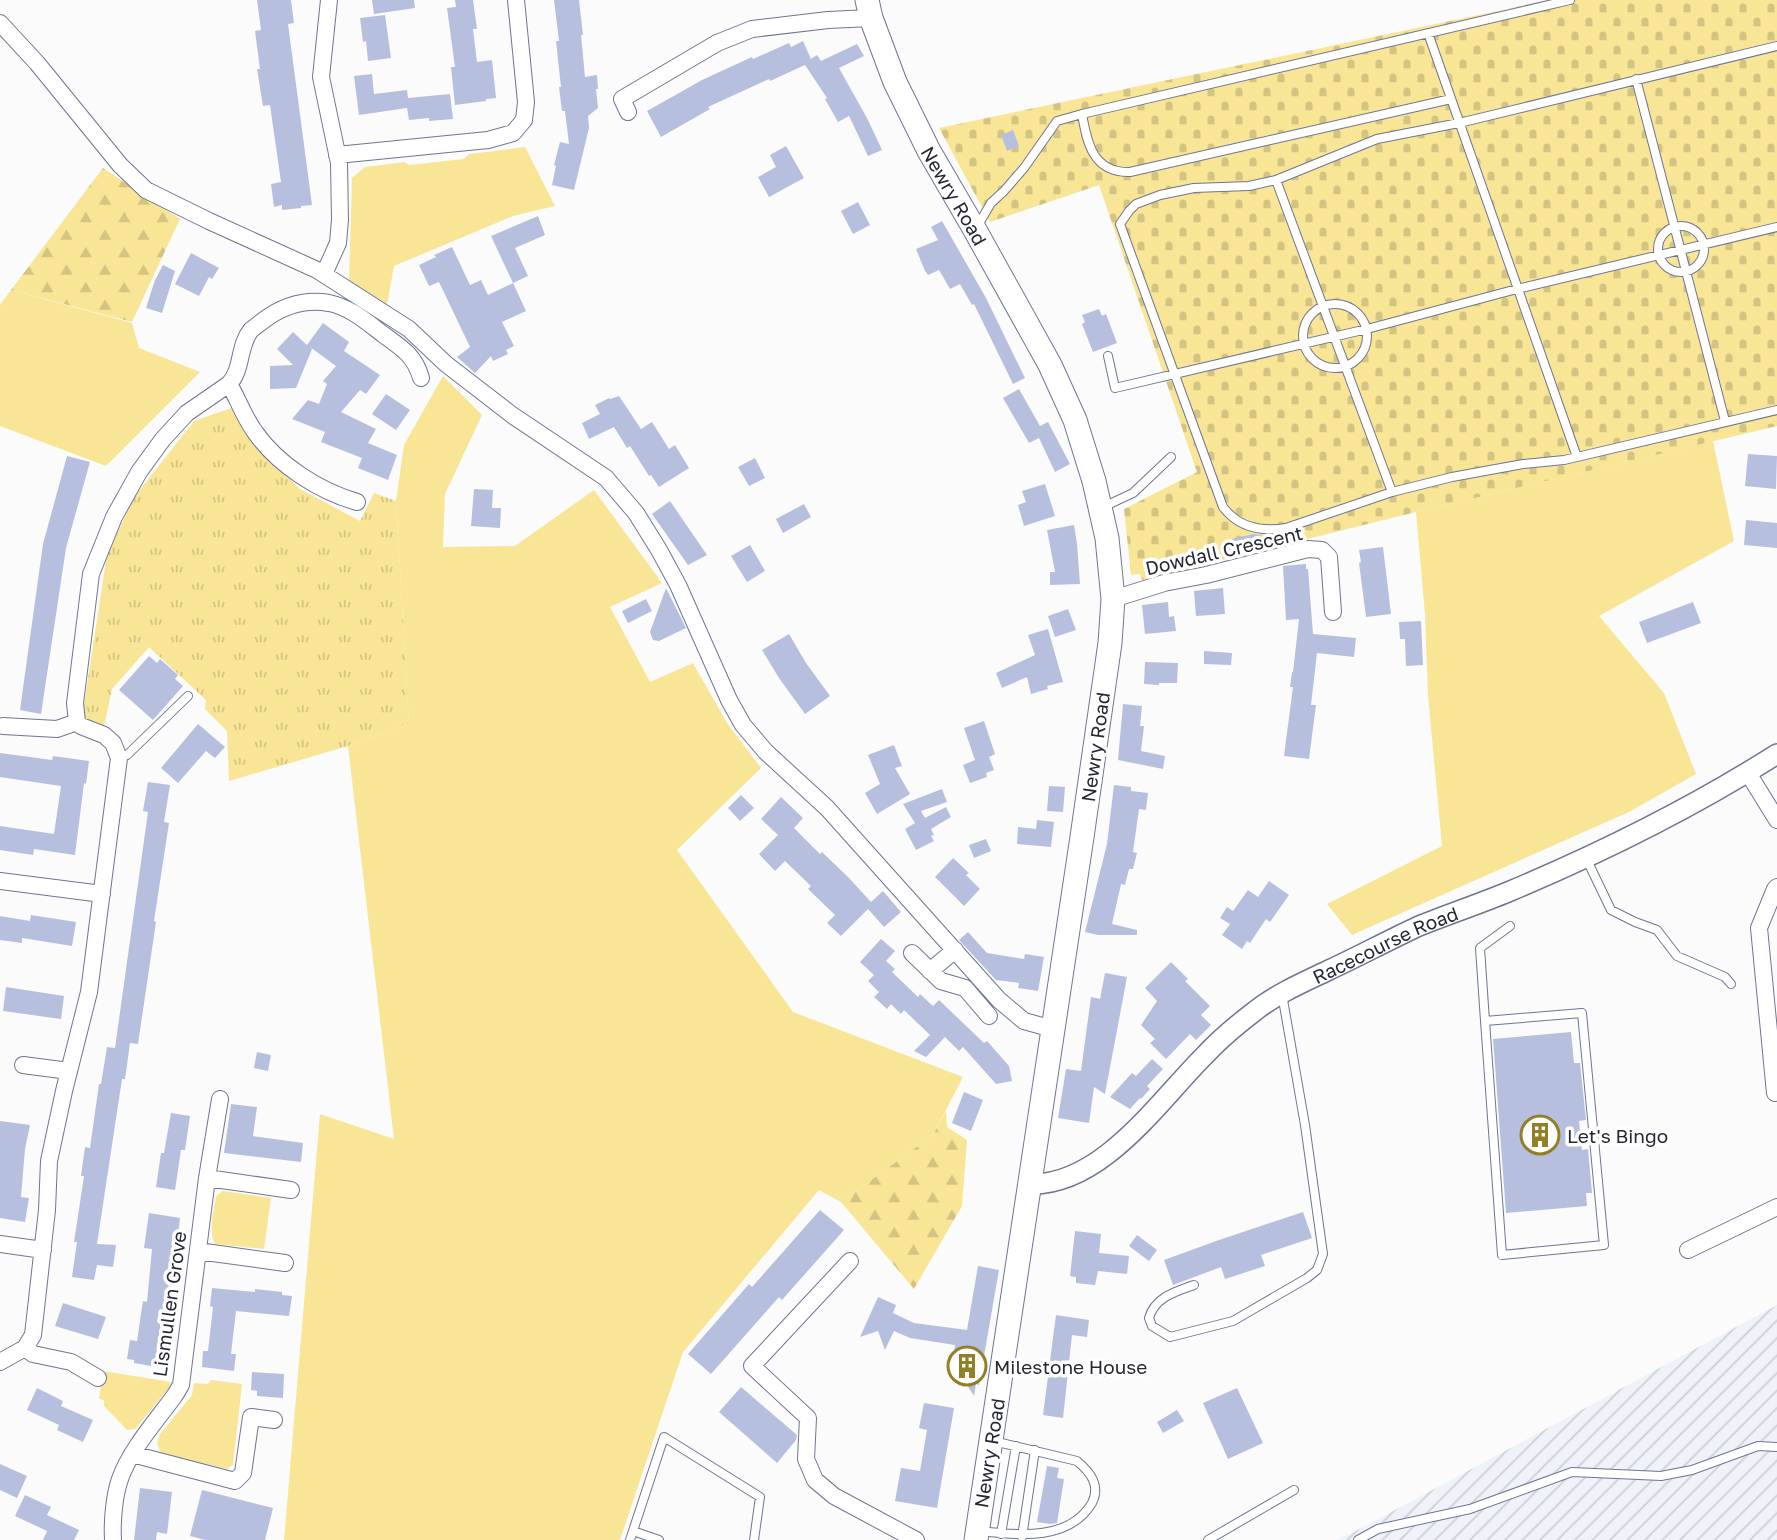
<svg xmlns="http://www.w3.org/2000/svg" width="1777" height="1540" font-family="'Golos Text',sans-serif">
<defs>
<pattern id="industrial-furrows" width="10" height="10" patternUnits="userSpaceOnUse" patternTransform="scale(1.75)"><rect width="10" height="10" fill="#f0f2fa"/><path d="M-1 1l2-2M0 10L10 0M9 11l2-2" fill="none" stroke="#ced0d7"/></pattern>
<pattern id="forest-firs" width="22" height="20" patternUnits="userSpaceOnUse" patternTransform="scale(1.75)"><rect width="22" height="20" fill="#f8e596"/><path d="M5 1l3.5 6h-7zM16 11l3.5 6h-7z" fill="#d4c482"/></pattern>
<pattern id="cemetery-stones" width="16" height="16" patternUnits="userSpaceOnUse" patternTransform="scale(1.75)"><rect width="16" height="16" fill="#f8e596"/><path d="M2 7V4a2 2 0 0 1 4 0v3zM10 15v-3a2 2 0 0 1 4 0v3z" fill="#d4c482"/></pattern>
<pattern id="park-tufts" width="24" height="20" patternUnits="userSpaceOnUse" patternTransform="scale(1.75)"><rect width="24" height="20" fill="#f8e596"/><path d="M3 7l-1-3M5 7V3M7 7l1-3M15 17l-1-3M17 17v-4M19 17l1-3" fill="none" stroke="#d4c482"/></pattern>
</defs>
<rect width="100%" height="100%" fill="#fbfbfb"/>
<path fill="url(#industrial-furrows)" d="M1777 1305V1540H1337L1367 1525Z"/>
<path fill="#f8e596" d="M525 147 555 206 513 216 394 266 387 305 349 280 352 178 365 167 405 162 409 165 464 159 469 154Z
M11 290 132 323 139 348 200 372 106 466 0 426V305Z
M443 376 482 415 445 494 443 547 515 546 594 490 662 583 610 607 650 682 693 663 727 723 761 768 677 850 793 1012 963 1077 933 1135 841 1202 819 1190 683 1352 620 1540H284L320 1114 394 1139 348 746 409 723 396 501 404 445Z
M1713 441 1734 541 1599 616 1664 693 1696 774 1629 812 1352 935 1327 904 1442 846 1428 695 1425 615 1416 512Z
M223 1191 271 1198 264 1249 215 1244C208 1231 214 1211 216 1196Z
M103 1371 171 1382 168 1389 135 1429 127 1430 104 1406V1400L99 1399Z
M211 1380 242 1384 233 1465 227 1469 164 1454 160 1451 157 1443 160 1434 192 1395 194 1383 208 1384Z"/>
<path fill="url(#forest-firs)" d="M103 168 180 219 132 322 11 290Z
M946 1111 947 1127 967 1140 962 1206 914 1289 841 1202 933 1135Z"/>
<path fill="url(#cemetery-stones)" d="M1550 0H1777V426L1416 512 1142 580 1140 574 1131 575 1124 509 1197 472 1099 185 990 222 939 128Z"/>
<path fill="url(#park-tufts)" d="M234 407 255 445 300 489 360 521 374 493 396 501 409 723 348 746 229 781 227 731 205 709 206 700 149 647 112 689 104 727 82 718 107 554 135 496 194 421Z"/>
<path fill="#b7bfdf" d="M257 0H291L294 23 288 24 312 205 301 206V208L282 210V205L274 207 271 184 281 182 270 105 263 106 257 69H260L255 31 261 30Z
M372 0H414L415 8 374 14Z
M455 0H473L477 29H473L477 62 492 60 496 98 486 99V101L455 105 451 67H455L447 8 456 7Z
M554 0H579L583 35H581L585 77 597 75 598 89H596L598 108 588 116 589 128 574 190 552 185 556 166 554 165 560 142 569 144 565 111H562L559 87H561L556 41H559Z
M385 15 391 58 368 61 366 41 363 42 360 18Z
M803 41 811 59 817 55 821 61 857 44 864 56 839 68 868 120 882 150 868 156 849 116 838 122 825 99 827 98 805 65 770 81 769 79 708 107 710 109 661 137 647 111 702 80 752 57 753 59 789 43 791 47Z
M372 74 374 94 407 90 408 98 450 94 453 119 429 121V118L409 120 407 108 359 115 354 76Z
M1013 130 1019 146 1007 151 1001 135Z
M786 146 804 178 769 197 758 177 776 167 770 155Z
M858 202 870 225 853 234 841 211Z
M538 216 545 235 515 248 528 276 513 283 491 236Z
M942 221 986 298 1025 378 1013 384 974 304 972 305 960 284 950 289 939 270 928 275 925 271 916 249 938 240 931 227Z
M452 247 470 285 481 280 488 295 513 283 526 311 502 322 514 346 506 350 508 354 493 361 491 356 475 373 457 357 470 347 439 282 429 286 419 265 436 257 434 255Z
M191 253 219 268 212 279 209 277 199 296 175 284Z
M163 265 175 271 162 313 146 308 155 280Z
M1099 309 1102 316 1106 314 1117 343 1093 352 1082 324 1085 322 1082 315Z
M323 323 349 342 344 351 380 375 366 394 360 390 341 412 376 429 368 443 397 455 388 480 358 468 362 458 321 442 325 432 292 419 308 400 319 404 327 384 323 381 336 366 310 347 312 349 296 388 270 389V366L293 365 277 349 293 332 307 345Z
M1019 389 1040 426 1048 422 1070 464 1055 472 1039 438 1029 443 1003 398Z
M386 394 410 410 396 430 372 414Z
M619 396 641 429 652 422 669 449 675 445 689 468 659 487 651 475 649 476 630 446 627 448 614 427 589 439 582 423 600 414 595 405 609 398 610 399Z
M1748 454 1777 456 1776 489 1745 486Z
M67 456 90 462 66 548 41 714 20 710 43 544Z
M755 458 765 478 749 486 738 467Z
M1045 484 1055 516 1024 526 1018 505 1026 502 1022 491Z
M474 489 493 490 492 508H501L500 528 471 526Z
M670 501 707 555 688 565 652 514Z
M804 504 811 517 783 533 776 519Z
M1746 520 1777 523V548L1744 545Z
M1074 525 1077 544 1080 584 1050 585V572H1055L1047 530Z
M1254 534 1264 536 1266 547 1230 557 1225 543 1235 538Z
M750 545 765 571 747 582 731 556Z
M1383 547 1391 614 1366 617 1359 563 1361 562 1359 550Z
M1306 564V569H1308L1313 634 1356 638 1354 657 1317 653 1311 705H1316L1309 759 1284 756 1293 687H1290L1292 672H1293L1299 619 1286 620 1283 566Z
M666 588 686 628 659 641 653 640 650 632Z
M1223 588 1225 614 1196 616 1194 591Z
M646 599 652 611 628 623 622 611Z
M1168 602 1169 617 1174 616 1176 631 1145 634 1142 605Z
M1693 602 1701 623 1647 643 1639 622Z
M1068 609 1076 630 1055 637 1048 616Z
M1421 621 1423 665 1406 666 1405 639H1400L1399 622Z
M1048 629 1063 682 1047 686 1048 689 1031 694 1027 677 1002 688 996 673 1035 655 1028 635Z
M789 634 806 663 830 696 805 714 779 678 762 650Z
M1204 651 1232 653 1231 665 1204 664Z
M149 656 157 663 160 659 178 675 175 679 183 686 153 720 119 690Z
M1145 662 1178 663 1177 683H1159V685L1144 684Z
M1123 704 1142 706 1140 726H1144L1141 751 1165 756 1163 769 1118 760Z
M984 721 995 754 989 757 994 770 986 773 987 777 970 783 963 765 975 760 964 728Z
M198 724 225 747 215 758 206 751 178 783 161 768Z
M894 745 902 766 895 768 910 794 877 814 865 793 880 784 868 755Z
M0 753 52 760 53 756 89 761 86 784 84 783 75 855 34 849 33 855 0 850V826L54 834 61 786 0 777Z
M148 782 170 785 164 822 169 823 154 921 156 922 138 1044 130 1043 125 1079H122L97 1244 116 1245 113 1267 97 1265 94 1280 72 1277 77 1242H74L84 1176H81L85 1147 90 1148 99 1084H101L107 1047 115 1048 148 812 143 811Z
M1114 785 1131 787V791L1148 793 1146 810 1139 809 1133 852 1137 853 1133 869H1129L1125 885 1121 884 1112 924 1137 930V935H1098L1085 932 1107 844Z
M1049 786 1065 787 1063 812 1047 811Z
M942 789 947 802 921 811 925 818 946 807 951 817 931 829 934 835 931 836 934 841 916 850 905 829 915 823 903 804Z
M741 795 754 808 740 821 728 808Z
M781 797 803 818 794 828 820 854 822 852 849 878 871 902 883 891 901 912 884 927 868 909 841 936 827 923 835 915 808 889 811 886 785 861 775 871 759 854 778 835 761 819Z
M1037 820 1054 822 1051 847 1017 844 1018 827 1036 829Z
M986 839 991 851 974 858 969 845Z
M953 858 969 873 966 875 980 889 964 906 935 877Z
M1269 881 1289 895 1270 922 1266 919 1250 943 1247 941 1242 949 1222 935 1230 924 1220 918 1227 907 1233 911 1248 890 1258 897Z
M31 915 76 922 72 946 22 938V943L0 940V916L30 921Z
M968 932 987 953 1024 959 1025 954 1044 957 1038 991 1018 988 1019 983 996 980 959 940Z
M881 939 895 951 886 961 895 969 892 972 918 997 920 994 933 1006 939 1000 984 1043 987 1041 1009 1066 1012 1081 996 1084 963 1047 959 1051 945 1037 926 1057 914 1051 930 1035 904 1010 901 1014 891 1004 887 1009 874 997 879 992 868 981 874 975 860 962Z
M1171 962 1188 979 1185 981 1210 1006 1201 1015 1211 1025 1196 1040 1190 1034 1166 1059 1150 1043 1155 1039 1141 1025 1157 1001 1145 988Z
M1105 973 1127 977 1105 1094 1094 1087 1089 1123 1058 1118 1066 1069 1081 1071 1091 997 1100 999Z
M6 987 64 996 61 1019 3 1011Z
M1571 1032 1574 1063H1580L1586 1120 1579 1121 1582 1150 1588 1149 1592 1193H1586L1587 1206 1506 1213 1493 1039Z
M257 1052 271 1055 268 1071 254 1068Z
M1152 1059 1163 1069 1147 1086 1150 1089 1141 1099 1140 1098 1130 1109 1110 1097 1132 1073 1136 1076Z
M964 1092 983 1100 971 1131 952 1123Z
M231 1104 257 1107 253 1136 303 1143 301 1162 224 1153Z
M171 1113 190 1116 185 1150H181L175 1190 156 1187 161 1153H164Z
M0 1121 30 1125 25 1149 21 1197 29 1198 25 1222 0 1218Z
M820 1210 844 1230 782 1300 779 1297 711 1374 688 1354 749 1284 752 1287Z
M1303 1212 1312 1238 1261 1255 1265 1266 1225 1279 1221 1267 1173 1285 1164 1260 1219 1240Z
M149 1213 180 1218 178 1235H173L167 1305H170L162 1356H161L159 1364 151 1363V1366L134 1363V1360L127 1359 130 1340 137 1341 143 1301 147 1302 152 1249 144 1248Z
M1075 1231 1101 1234 1099 1253 1129 1256 1127 1274 1098 1271 1095 1285 1076 1283V1277L1070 1276Z
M1137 1235 1157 1250 1149 1261 1129 1246Z
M978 1266 999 1270 979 1385 976 1384 974 1396 965 1382 950 1378 955 1345 910 1338 894 1331 885 1350 878 1331 860 1337 878 1297 896 1305 893 1313 914 1323 967 1330Z
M212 1288 255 1292V1289L282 1292V1295L292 1296 289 1316 236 1311 231 1354H236L234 1371 202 1367 203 1351H208L213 1307 210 1306Z
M63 1303 106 1317 98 1339 55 1326Z
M1056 1315 1089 1320 1087 1337 1072 1335 1063 1418 1043 1415Z
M1096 1360 1112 1362 1111 1373 1106 1377 1094 1376Z
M252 1372 284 1374 283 1398 257 1396V1391L251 1390Z
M741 1387 797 1435 796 1440 777 1463 719 1412Z
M37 1388 63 1401 61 1406 93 1420 83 1442 57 1430 59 1425 27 1410Z
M1237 1388 1263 1443 1228 1459 1203 1403Z
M924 1403 954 1408 937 1508 895 1501 901 1468 920 1471 927 1430 919 1428Z
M1177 1410 1184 1421 1163 1433 1157 1422Z
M0 1464 27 1476 17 1498 0 1490Z
M1047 1466 1059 1468 1057 1478 1064 1479 1057 1523 1050 1524 1037 1522Z
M140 1488 172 1492 167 1534 157 1532 156 1540H134Z
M202 1490 273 1508 265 1540H205L190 1536Z
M25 1495 51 1507 47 1515 79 1530 74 1540H43L47 1531 15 1516Z"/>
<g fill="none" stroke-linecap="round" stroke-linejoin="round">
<defs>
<path id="service" d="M1428 33 1577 457 1777 410
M1636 79 1725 421H1729
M1082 114C1087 143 1093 173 1130 172L1451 99
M1276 180 1249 186 1194 188 1160 195 1136 204 1129 211 1120 224 1223 507C1239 528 1261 532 1286 528L1392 492 1452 477 1523 464 1564 460 1577 457
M1658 249a23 23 0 1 1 46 0a23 23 0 1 1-46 0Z
M977 227 991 203 1004 191 1024 168 1057 121 1082 114 1570 0
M1303 336a32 32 0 1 1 64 0a32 32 0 1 1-64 0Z
M1108 356 1115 388 1367 329 1517 289 1777 227
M1392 492 1276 180 1377 139 1459 123 1777 46
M1103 507 1133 493 1171 457
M119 758 127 755 188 696
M1586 858 1611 910 1635 922 1657 930 1677 956 1725 977 1731 984
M1582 1013 1604 1245 1502 1255 1485 1021Z
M1485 1021 1480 948 1510 926
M1194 1285C1175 1292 1155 1297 1149 1318L1152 1326 1170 1337 1233 1321 1307 1278 1317 1270 1323 1254 1305 1125 1282 994
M633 1531 659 1540
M981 1531C1021 1536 1070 1540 1092 1503 1101 1485 1090 1472 1077 1461L993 1441
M1001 1534 1016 1446
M1022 1537 1035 1450
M630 1540 664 1437 760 1497 754 1540
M1208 1540 1294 1490
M1358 1540 1378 1529 1470 1509 1572 1472 1661 1476 1692 1470 1758 1446 1777 1447"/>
<path id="minor" d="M0 23 37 63 120 165 146 190 209 221 317 270 409 329 446 364 512 415 606 478 636 513 659 550 678 585 729 700 743 725 766 752 827 808 999 1000 1024 1021 1053 1029
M628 112 622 99 717 43 752 29 828 20 871 18
M337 155 488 140 513 133 524 120 526 102 516 0
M324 274 338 243 340 220 339 163 321 77 329 0
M229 384C238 399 244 417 255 432 278 465 319 491 357 502
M1113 599 1164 583 1206 575 1308 549 1322 550 1329 557 1333 612
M3 726 57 729 77 722
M1748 773 1777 820
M0 881 102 894
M912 953 941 981 965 988 989 1016
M930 971 955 950
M23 1065 69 1071
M1775 1093 1759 928 1775 889 1777 887
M207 1178 291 1190
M0 1244 43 1250
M1688 1250 1777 1207
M198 1251 285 1263
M850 1261 752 1366 808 1418 806 1459 815 1480 834 1496 916 1540
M25 1348 33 1354 71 1362 98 1378
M0 1362 25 1348 33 1335 47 1210 49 1161 64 1091 89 992 119 758 113 743 104 735 81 726 77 722 75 703 91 574 114 517 139 472 163 439 187 413 229 384C243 369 238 346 251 330 255 327 260 323 264 320 283 306 305 299 329 303 350 307 368 323 384 335 402 348 415 356 421 378
M132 1454 235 1481 243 1473 251 1417 274 1420
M113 1540C112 1522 114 1496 120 1479 130 1450 157 1420 175 1395L181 1385 207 1178 220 1099"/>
<g id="tertiary">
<path id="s1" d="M1029 1184C1102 1187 1160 1099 1207 1053 1221 1038 1238 1024 1255 1011 1276 994 1304 982 1329 970 1359 956 1389 940 1419 926 1449 914 1479 904 1508 892 1601 853 1692 808 1777 754"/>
</g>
<g id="secondary">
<path id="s2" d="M867 0 871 18 895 82 929 151 975 230 1050 365 1075 420 1094 481 1107 538 1113 599 1110 643 1082 837 976 1540"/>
</g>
</defs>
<use href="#service" stroke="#6d7592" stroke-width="10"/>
<use href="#minor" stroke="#6d7592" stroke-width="18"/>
<use href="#tertiary" stroke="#6d7592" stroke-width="22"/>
<use href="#secondary" stroke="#6d7592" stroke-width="25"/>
<use href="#service" stroke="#fff" stroke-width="8"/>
<use href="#minor" stroke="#fff" stroke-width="16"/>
<use href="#tertiary" stroke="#fff" stroke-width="19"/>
<use href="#secondary" stroke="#fff" stroke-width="23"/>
</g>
<defs>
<symbol id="building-ring" viewBox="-11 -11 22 22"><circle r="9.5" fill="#fff" stroke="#927f26" stroke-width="1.5"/><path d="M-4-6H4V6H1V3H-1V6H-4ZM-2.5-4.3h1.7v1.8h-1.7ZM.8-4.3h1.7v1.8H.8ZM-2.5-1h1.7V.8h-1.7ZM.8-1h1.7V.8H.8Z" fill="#927f26"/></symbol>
</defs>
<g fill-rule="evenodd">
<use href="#building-ring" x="1518" y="1113" width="44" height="44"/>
<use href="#building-ring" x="945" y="1344" width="44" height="44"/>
</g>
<g text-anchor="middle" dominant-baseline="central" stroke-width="7" stroke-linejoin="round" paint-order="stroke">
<g font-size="19" fill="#252834" stroke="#fff">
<text stroke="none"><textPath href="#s2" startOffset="215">Newry Road</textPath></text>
<text transform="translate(1224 550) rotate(-13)">Dowdall Crescent</text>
<text transform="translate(1095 747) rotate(-82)">Newry Road</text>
<text stroke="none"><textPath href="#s1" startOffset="438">Racecourse Road</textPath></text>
<text transform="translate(169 1304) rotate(-82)">Lismullen Grove</text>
<text transform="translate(989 1453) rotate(-81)">Newry Road</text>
</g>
<g font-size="19" fill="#252834" stroke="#fff" text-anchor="start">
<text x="1567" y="1135">Let's Bingo</text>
<text x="994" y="1366">Milestone House</text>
</g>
</g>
</svg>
